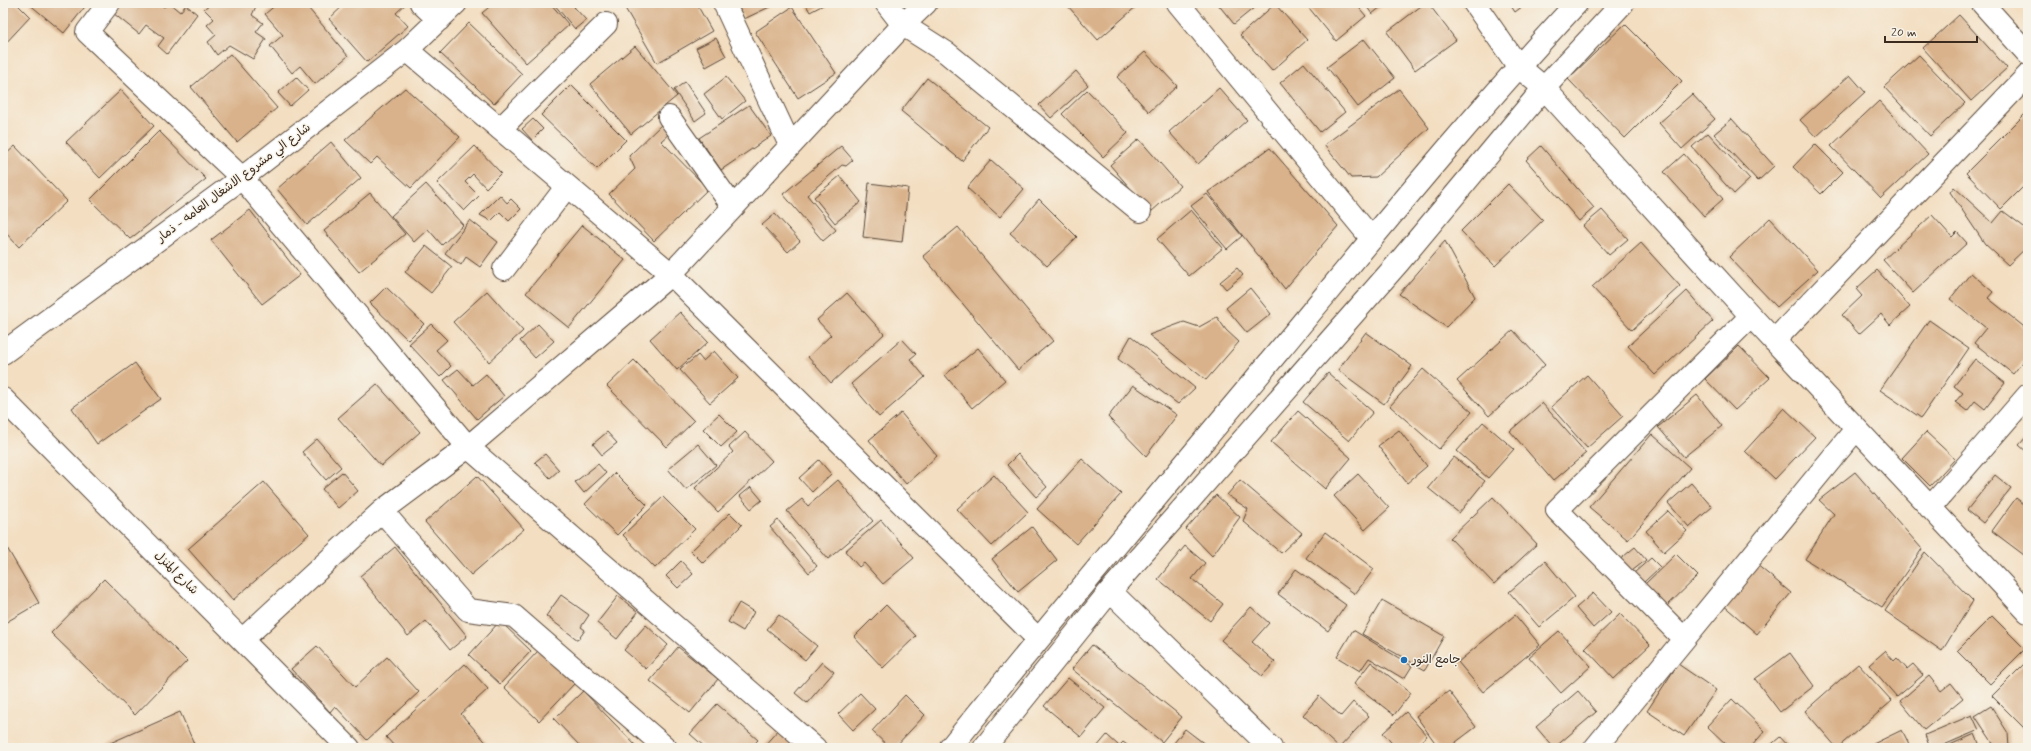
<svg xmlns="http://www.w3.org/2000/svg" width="2031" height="751" font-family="Mynerve,'Playpen Sans Arabic',sans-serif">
<rect width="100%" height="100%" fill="#f7f3e8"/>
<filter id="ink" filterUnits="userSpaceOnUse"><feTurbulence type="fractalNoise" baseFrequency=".025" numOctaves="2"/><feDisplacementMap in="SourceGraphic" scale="8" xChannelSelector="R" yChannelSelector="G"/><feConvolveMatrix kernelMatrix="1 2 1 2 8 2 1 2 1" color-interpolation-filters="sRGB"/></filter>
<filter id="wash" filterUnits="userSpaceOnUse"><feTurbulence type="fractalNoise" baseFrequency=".012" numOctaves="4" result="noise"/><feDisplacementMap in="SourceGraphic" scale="16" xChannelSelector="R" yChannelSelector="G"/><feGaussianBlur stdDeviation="0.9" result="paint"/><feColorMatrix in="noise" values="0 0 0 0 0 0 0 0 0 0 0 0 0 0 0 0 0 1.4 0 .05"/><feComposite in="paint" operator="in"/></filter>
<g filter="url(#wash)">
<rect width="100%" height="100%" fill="#f3dec1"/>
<g id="blocks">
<path fill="#d9b28b" d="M3 3H16L30 17 3 46Z
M28 3H88L64 33Z
M121 3H158L164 7 169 3 180 12 186 5 197 14 167 54 158 46 164 38 146 25 139 34 113 13Z
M211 3H225L227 5 228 3 257 4 252 15 263 23 256 32 266 39 253 59 229 45 217 55 208 42 216 35 207 25 214 19 204 9Z
M278 3H304L348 56 315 84 300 66 292 73 270 46 283 35 265 14Z
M346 3H407L396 13 408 26 367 62 329 19Z
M494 3H550L569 25 526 63 482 13Z
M553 3H579L574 7 586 20 575 29Z
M622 3H696L712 31 657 63Z
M737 3H778L744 19Z
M805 3H827L810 12Z
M1070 3H1136L1138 5 1098 40 1067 5Z
M1217 3H1260L1234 24Z
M1305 3H1355L1366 16 1336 41Z
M1364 3H1386L1372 14Z
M1425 3H1428L1456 40 1415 70 1387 32Z
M1509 3H1527L1515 12Z
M1275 4 1307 40 1272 71 1240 35Z
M792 7 836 73 798 98 755 32Z
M1959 15 2007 68 1971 101 1923 48Z
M469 23 522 74 494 104 440 53Z
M1625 24 1682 81 1625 138 1568 79Z
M716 38 726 56 706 67 696 48Z
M1364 39 1395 78 1358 107 1327 67Z
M635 46 677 96 631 134 590 84Z
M1145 52 1177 86 1149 112 1117 77Z
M230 54 277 108 237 142 191 87Z
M1919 55 1965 103 1930 136 1884 87Z
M1304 63 1345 112 1320 132 1280 83Z
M1076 71 1088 85 1051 118 1039 105Z
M1850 75 1865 92 1816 137 1800 120Z
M296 77 308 90 290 106 278 93Z
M726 77 745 101 722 119 704 94Z
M927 78 988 127 962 161 901 111Z
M685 82 706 113 695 121 674 90Z
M571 85 626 140 597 169 541 115Z
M405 88 460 137 411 188 377 157 370 164 345 140Z
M1219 88 1247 120 1198 164 1169 132Z
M1399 89 1429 128 1376 177 1351 178 1324 145Z
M121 90 154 126 100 178 66 142Z
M1087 90 1128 133 1103 157 1062 114Z
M1692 94 1715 119 1682 149 1659 123Z
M1879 101 1928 154 1881 198 1831 146Z
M749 105 771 136 721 170 699 138Z
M2028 111V182L2001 209 1966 173Z
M533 119 543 129 532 140 522 129Z
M1732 119 1774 166 1758 181 1714 134Z
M663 123 671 132 661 141 708 189 654 241 609 194 635 169 629 156Z
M159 131 206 179 130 239 90 200Z
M1708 133 1750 179 1734 194 1692 147Z
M1139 139 1180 186 1151 212 1110 165Z
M331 142 361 178 307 225 277 189Z
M1815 144 1843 172 1821 194 1793 167Z
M15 146 67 201 19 247 3 230V157Z
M475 146 501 173 486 188 473 174 465 182 479 196 464 211 437 183Z
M841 146 853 160 846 166 842 165 807 195 836 230 823 241 783 194Z
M1541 146 1594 208 1579 221 1526 160Z
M1270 148 1338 226 1285 289 1208 192Z
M1684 154 1723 199 1704 216 1664 172Z
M991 160 1024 189 1000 217 967 188Z
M840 176 861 202 835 223 814 197Z
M869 183 908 188 902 242 863 237Z
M426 184 463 225 442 245 428 229 414 242 391 216Z
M1508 184 1543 220 1495 266 1461 231Z
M1954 187 1993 223 2003 211 2028 230V246L2008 265 1985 244 1950 192Z
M370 193 405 234 359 272 324 231Z
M1207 194 1242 236 1227 249 1191 206Z
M500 195 507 203 511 199 521 209 509 221 500 212 491 221 480 215Z
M1039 199 1077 237 1047 266 1010 233Z
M250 210 300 275 262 304 211 240Z
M1191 210 1223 248 1189 276 1157 239Z
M1602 210 1628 239 1609 255 1583 226Z
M775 214 800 241 788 252 762 225Z
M1932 215 1952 237 1957 232 1967 243 1913 293 1883 260Z
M1770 218 1818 270 1777 307 1729 257Z
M470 220 498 242 480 267 466 257 461 265 445 253Z
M582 225 625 260 569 328 526 293Z
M958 227 1053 341 1018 370 923 256Z
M1445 241 1475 297 1446 327 1399 294Z
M1641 243 1680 286 1632 330 1592 287Z
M426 246 452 267 431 293 405 272Z
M1237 268 1243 275 1226 289 1220 282Z
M1877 270 1910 307 1890 325 1881 314 1859 334 1842 315 1862 296 1856 289Z
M1971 273 1993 292 1988 298 2028 330V355L2013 374 1974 343 1986 328 1950 299Z
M386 287 424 324 408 340 370 303Z
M1250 288 1271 314 1247 333 1226 308Z
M487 291 523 331 489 362 453 322Z
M1687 291 1713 321 1655 375 1628 346Z
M847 293 884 334 831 383 808 357 831 335 817 320Z
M680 312 708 342 677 370 650 339Z
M1217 317 1226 330 1239 342 1206 380 1149 335 1184 322 1199 327Z
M1929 320 1969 348 1921 418 1880 390Z
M431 324 447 340 436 350 451 366 440 377 409 344Z
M538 324 554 341 535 358 520 341Z
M1513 330 1545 365 1489 416 1457 381Z
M1366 332 1412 366 1384 404 1338 370Z
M1131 336 1195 388 1178 404 1118 359Z
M902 339 916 354 910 359 925 377 879 417 851 384Z
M1739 346 1770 378 1735 410 1705 379Z
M978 348 1005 380 972 408 945 375Z
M714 351 738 378 710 403 680 370 698 355 703 361Z
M1975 359 2005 383 1985 409 1975 401 1967 411 1955 402 1963 393 1954 386Z
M634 360 694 421 667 447 607 386Z
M135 363 161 399 97 444 72 408Z
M458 369 473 385 486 374 504 396 477 419 444 380Z
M1423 369 1472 412 1439 449 1390 406Z
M1328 373 1373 412 1349 441 1303 402Z
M1587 375 1623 416 1587 448 1551 407Z
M377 384 420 432 381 466 338 418Z
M1133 385 1177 415 1146 456 1108 417Z
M1697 395 1722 426 1684 457 1658 427Z
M1542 403 1586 453 1553 481 1510 431Z
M1784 408 1815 437 1775 479 1745 451Z
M1298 411 1351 458 1325 489 1271 442Z
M901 413 937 456 906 484 869 440Z
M719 414 737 432 721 447 703 429Z
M1483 422 1514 449 1488 478 1457 451Z
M1399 430 1427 466 1407 483 1378 446Z
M607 432 617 443 602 455 593 444Z
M745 432 772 461 718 512 695 488 733 452 729 447Z
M1926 432 1955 459 1930 486 1902 458Z
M1652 434 1690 468 1628 540 1589 507Z
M2028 435V453L2019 445Z
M317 439 341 467 326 480 302 452Z
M698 444 716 465 686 490 668 469Z
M545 454 559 470 550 478 535 462Z
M1018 454 1047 487 1036 497 1007 465Z
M1454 457 1485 481 1459 513 1428 488Z
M1082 459 1121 494 1076 544 1037 509Z
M819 460 831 474 812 492 799 478Z
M598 464 606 473 584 493 575 482Z
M342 472 358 491 338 508 322 489Z
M1855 472 1922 549 1882 607 1805 559 1834 514 1819 500Z
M615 473 647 505 617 535 585 504Z
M1358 474 1389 508 1365 530 1334 496Z
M994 475 1028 512 992 546 957 509Z
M1995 475 2011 488 1983 523 1967 510Z
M477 476 524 529 471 575 425 522Z
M838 480 873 521 828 559 787 511 802 499 808 506Z
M1240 480 1302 533 1281 553 1243 521 1248 509 1227 495Z
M264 482 309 534 233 600 188 549Z
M1691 483 1712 507 1689 527 1668 503Z
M751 487 762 500 751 509 740 496Z
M1216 495 1240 517 1212 556 1186 529Z
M663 497 695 529 655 568 623 535Z
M1493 497 1537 544 1494 584 1450 538Z
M2016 498 2028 507V558L1992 531Z
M1668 511 1687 531 1664 552 1646 531Z
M730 513 742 525 703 563 691 551Z
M778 520 817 566 809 573 770 527Z
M881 520 914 558 883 584 864 563 859 567 845 551Z
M1032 527 1057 560 1018 592 992 559Z
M1325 532 1374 569 1355 594 1306 558Z
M3 541 39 603 3 624Z
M1185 546 1205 563 1192 579 1223 604 1210 621 1158 579Z
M395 547 467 636 450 650 426 621 408 636 360 576Z
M1635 547 1646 560 1628 574 1618 561Z
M1925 552 1973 601 1942 651 1885 611Z
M1676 554 1698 576 1665 608 1643 586Z
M1651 558 1660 567 1643 583 1634 573Z
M681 561 693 574 678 588 666 576Z
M1545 561 1575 597 1539 627 1509 592Z
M1756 564 1791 593 1757 634 1722 604Z
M1296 569 1346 605 1328 631 1278 594Z
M104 579 187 661 135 715 51 633Z
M1593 593 1611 612 1593 628 1576 608Z
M561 595 589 615 581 627 585 630 578 640 546 616Z
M618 596 638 612 617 639 597 623Z
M1382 600 1444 636 1425 670 1362 634Z
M739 603 754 612 743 631 728 622Z
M886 605 916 636 883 668 854 637Z
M1251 607 1269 623 1252 642 1275 662 1262 676 1221 640Z
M1620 614 1650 645 1614 679 1585 648Z
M779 615 817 646 805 660 767 629Z
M1515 615 1540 645 1483 692 1458 662Z
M1992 616 2025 649 1990 684 1957 651Z
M500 621 531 651 500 684 469 655Z
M646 625 668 645 646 669 624 650Z
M1353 630 1412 666 1404 679 1369 658 1360 671 1337 657Z
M1559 631 1591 666 1561 693 1529 657Z
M1092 645 1182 717 1162 742 1072 669Z
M317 646 355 687 387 657 419 692 367 740 335 706 330 712 291 669Z
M678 647 718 679 690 713 650 681Z
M539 650 574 684 539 721 504 687Z
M1885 651 1894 661 1897 658 1907 669 1913 664 1923 675 1897 697 1869 665Z
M1790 653 1814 686 1780 712 1755 679Z
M822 662 834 672 807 703 795 693Z
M1371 662 1411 693 1394 715 1354 684Z
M465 664 488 689 461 714 491 748H396L386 737Z
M1678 664 1716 690 1684 736 1647 711Z
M1858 664 1892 701 1837 748 1805 711Z
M2024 664 2028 668V732L1992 696Z
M1929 676 1941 691 1951 683 1963 698 1924 730 1900 701Z
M1068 678 1105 708 1081 737 1044 706Z
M583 691 638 748H582L554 719Z
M1449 691 1476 727 1448 748H1439L1416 716Z
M1578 691 1596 712 1554 748 1536 727Z
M860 693 875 709 853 730 838 714Z
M905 695 925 715 894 748H890L872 731Z
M1319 696 1341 716 1353 702 1369 716 1339 748 1303 715Z
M1732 699 1765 731 1750 748H1730L1707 726Z
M717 704 758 740 750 748H706L690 734Z
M1991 706 2008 733 2009 748H1993V743L1975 716Z
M180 712 196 748H99Z
M1406 712 1427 736 1413 748H1396L1383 733Z
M1972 715 1979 730 1937 748H1930L1925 735Z
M780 728 801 748H762Z
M1185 729 1210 748H1170Z
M1902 730 1911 748H1865Z
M1975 734 1981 748H1943Z
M1107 735 1119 746 1123 742 1131 748H1096Z
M1780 737 1790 748H1767Z"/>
</g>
</g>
<g filter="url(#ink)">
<use href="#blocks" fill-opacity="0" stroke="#574536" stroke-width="1"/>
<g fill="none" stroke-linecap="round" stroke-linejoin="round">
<defs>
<path id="minor" d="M109 3 87 32 242 178 468 447 815 748
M421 3 439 20
M724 3 790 145
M886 3 903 25 947 53 1140 211
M1178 3 1372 239
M1474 3 1518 66 1544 88 1751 316 2028 612
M1982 3 2028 54
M407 50 671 274 1038 639
M669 117 733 207
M500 129 606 24
M504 269 567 186
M1774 341 2028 75
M3 353 242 178 407 50 456 3
M3 399 349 748
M1930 508 2028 395
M382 511 468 610 514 616 666 748
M1110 591 1271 748
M1684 639 1557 510 1751 316
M242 640 382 511 468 447 671 274 903 25 926 3
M950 748C1057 615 1168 484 1278 352 1376 234 1472 115 1577 3
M984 748 1110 591 1399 262 1544 88 1623 3
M1595 748 1856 429"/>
</defs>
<use href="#minor" stroke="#574536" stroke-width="24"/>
<use href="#minor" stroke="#fff" stroke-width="22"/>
</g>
</g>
<circle fill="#1f6fb2" stroke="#f7f3e8" stroke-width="1.5" cx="1404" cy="660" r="4"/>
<g text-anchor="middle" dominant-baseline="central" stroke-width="3" stroke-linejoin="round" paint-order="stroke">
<g font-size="12" fill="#3b2a1e" stroke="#f7f3e8">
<text transform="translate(234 183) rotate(-37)">شارع الي مشروع الاشغال العامه - ذمار</text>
<text transform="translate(176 573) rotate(45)">شارع المنزل</text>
</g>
<g font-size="12" fill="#3b2a1e" stroke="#f7f3e8" text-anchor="start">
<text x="1412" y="660">جامع النور</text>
</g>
</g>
<rect width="2031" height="751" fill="none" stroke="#f7f3e8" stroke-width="16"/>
<path d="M1885 36v6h92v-6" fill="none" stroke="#3b2a1e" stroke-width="2"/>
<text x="1891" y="36" font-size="12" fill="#3b2a1e" stroke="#f7f3e8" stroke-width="3" paint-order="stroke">20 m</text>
</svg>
